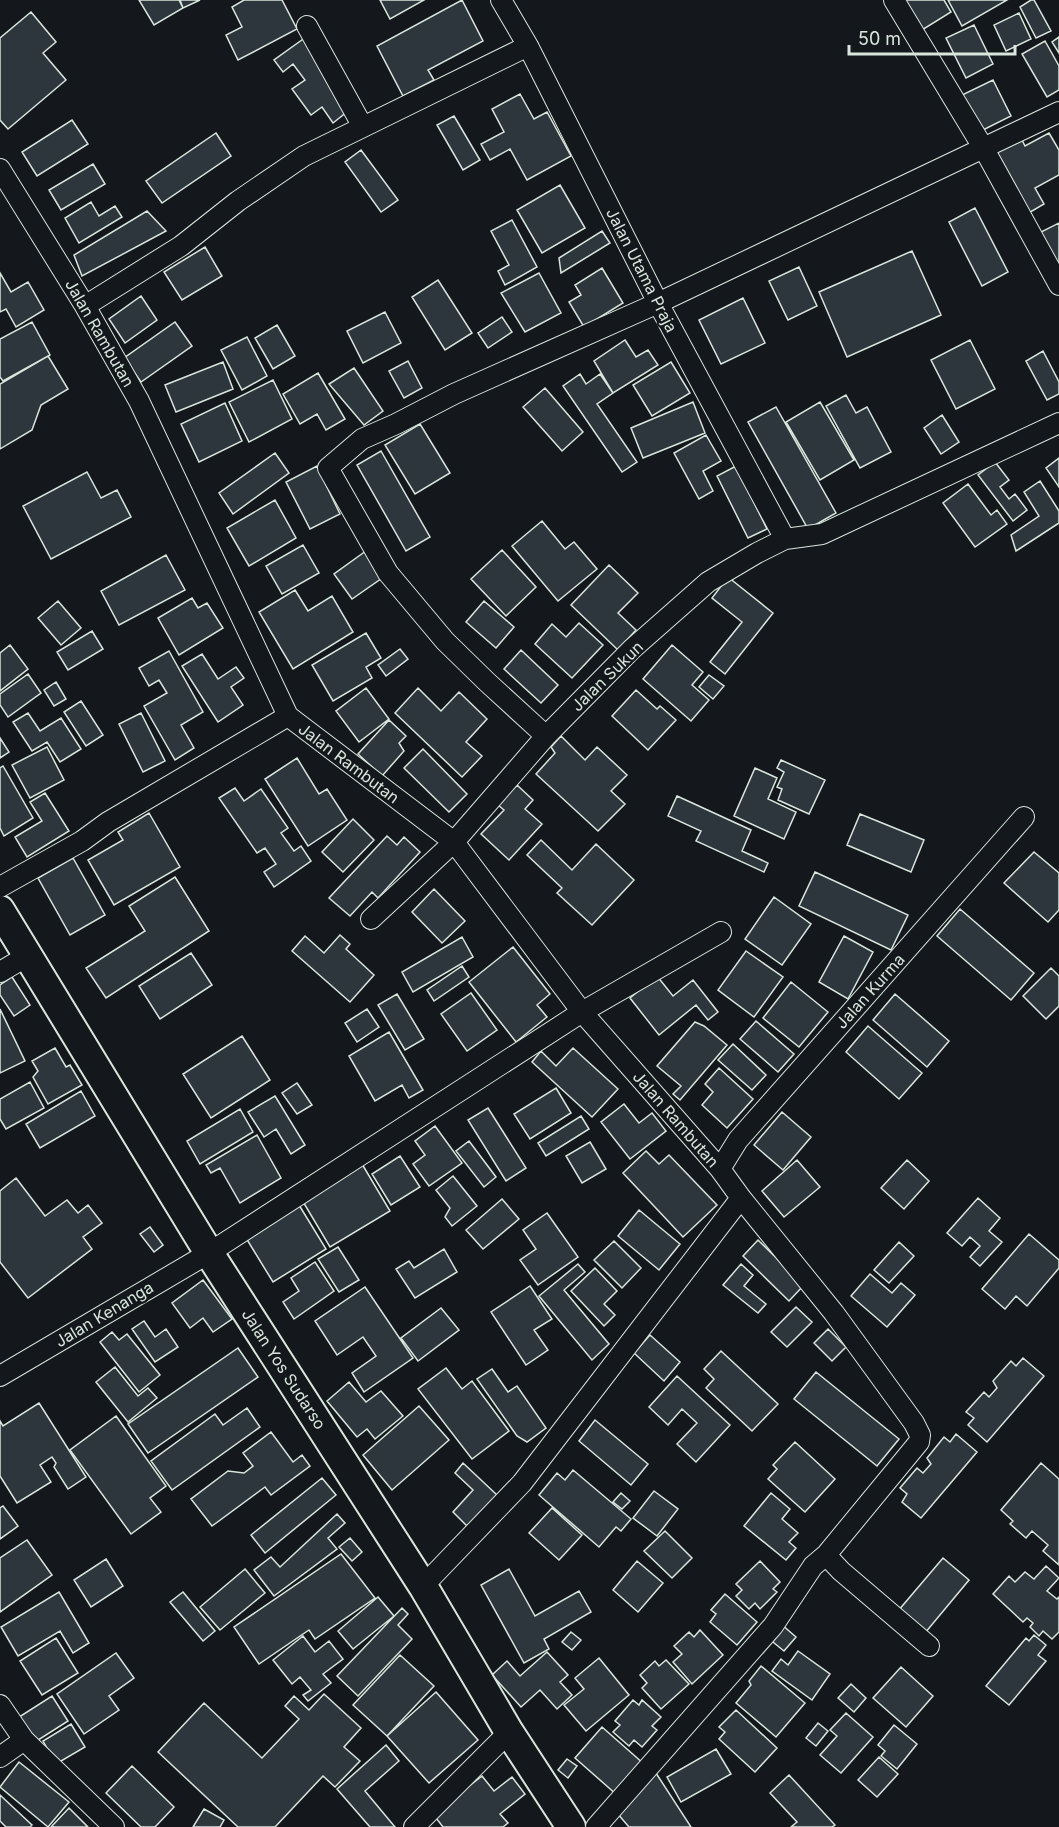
<svg xmlns="http://www.w3.org/2000/svg" width="1059" height="1827" font-family="Inter,sans-serif">
<rect width="100%" height="100%" fill="#14181c"/>
<path fill="#2c363c" stroke="#d8e6dc" stroke-width="1.5" d="M139 0H179L183 8 154 25Z
M180 0H200L183 8Z
M244 0H282L297 29 238 60 226 35 242 27 232 7Z
M380 0H424L390 19Z
M462 0 483 41 428 70 434 80 403 96 377 46Z
M904 0H944L951 12 922 30Z
M948 0H1007L962 26Z
M1031 0H1034L1051 31 1036 38 1020 7Z
M31 12 56 42 43 53 66 80 8 129 0 120V38Z
M1019 13 1031 39 1006 51 994 25Z
M974 25 993 64 966 78 946 38Z
M306 37 348 111 333 123 322 107 311 115 292 89 305 80 293 64 283 72 274 60Z
M1059 37V53L1052 42Z
M1045 41 1059 66V90L1047 97 1022 54Z
M993 80 1011 116 981 131 962 95Z
M520 94 534 119 547 112 571 156 527 180 510 149 490 160 481 144 504 132 492 109Z
M454 116 480 160 463 170 437 125Z
M72 120 88 144 37 176 22 152Z
M216 133 231 156 162 203 146 181Z
M1049 133 1059 150V175L1035 188 1044 204 1027 214 993 153 1021 138 1025 146Z
M361 150 398 200 381 212 345 162Z
M93 164 105 184 61 210 49 190Z
M560 185 585 228 542 253 517 210Z
M91 202 99 216 115 206 122 217 79 243 65 218Z
M975 208 1008 272 982 286 949 222Z
M147 211 166 231 82 276 74 255Z
M512 220 537 267 505 285 498 271 509 265 491 231Z
M1059 223V270L1039 233Z
M602 231 610 243 561 273 559 258Z
M205 247 222 276 182 300 164 272Z
M912 251 941 315 847 357 819 292Z
M799 267 817 306 788 320 769 281Z
M602 268 623 303 584 327 569 302 581 295 575 285Z
M0 273 11 292 28 282 44 310 16 327 6 309 0 312Z
M539 273 561 313 525 332 501 293Z
M438 280 472 333 445 350 412 297Z
M141 296 157 320 125 343 109 319Z
M743 298 765 343 721 364 699 320Z
M385 312 401 343 363 363 347 331Z
M502 317 512 332 488 348 478 333Z
M32 322 50 355 3 381 0 377V339Z
M175 322 192 346 141 382 124 358Z
M277 325 295 356 273 369 255 338Z
M247 337 267 376 242 390 221 350Z
M625 340 636 357 648 350 658 365 613 393 594 361Z
M970 340 995 389 956 409 931 360Z
M1043 351 1059 382V394L1047 400 1026 361Z
M48 356 68 389 41 405 32 430 0 449V384Z
M408 361 422 388 404 398 389 371Z
M223 362 233 389 176 412 165 385Z
M671 362 690 393 652 416 633 385Z
M354 368 383 411 364 425 329 384Z
M318 373 345 419 326 430 317 414 300 424 283 394Z
M580 374 586 384 600 374 613 393 597 404 637 462 622 472 563 386Z
M273 380 292 419 249 442 229 402Z
M545 388 583 432 562 451 523 407Z
M846 395 856 413 867 407 891 452 860 468 826 406Z
M693 402 705 433 643 458 631 428Z
M820 402 854 460 820 480 786 422Z
M225 403 242 441 199 462 181 424Z
M776 407 836 513 808 529 748 422Z
M942 415 959 442 941 454 924 428Z
M420 424 450 473 415 494 385 445Z
M706 435 721 461 703 471 713 491 699 499 674 453Z
M381 451 430 537 406 551 357 465Z
M275 453 289 473 233 514 219 493Z
M1059 458V487L1046 468Z
M995 462 1009 480 1000 487 1009 499 1015 494 1027 510 1013 521 978 475Z
M317 466 340 514 310 529 286 482Z
M736 466 767 529 748 538 717 476Z
M87 472 101 498 117 490 131 517 51 559 23 506Z
M1040 481 1059 511V523L1016 551 1011 535 1039 516 1024 492Z
M968 484 991 515 997 510 1007 524 975 547 943 503Z
M275 500 296 538 249 566 227 528Z
M542 521 565 549 574 542 597 569 558 601 512 546Z
M303 545 319 573 282 594 266 566Z
M370 548 385 576 352 599 334 574Z
M502 550 536 587 506 616 471 579Z
M166 555 185 590 119 625 101 591Z
M609 565 638 593 618 613 636 630 618 650 571 605Z
M728 577 773 613 725 674 710 662 742 622 712 598Z
M295 590 308 611 332 596 353 632 293 669 259 612Z
M192 598 198 608 207 603 223 628 179 655 158 618Z
M58 601 81 628 61 645 38 618Z
M484 601 514 627 496 648 466 622Z
M579 623 603 645 572 678 535 644 552 624 566 637Z
M92 631 103 649 68 670 57 652Z
M366 633 381 658 366 667 372 678 333 701 312 665Z
M10 645 28 669 0 691V653Z
M672 645 703 672 692 685 709 700 691 721 643 679Z
M400 649 408 659 386 676 378 665Z
M521 650 558 685 541 703 504 669Z
M169 651 203 712 181 725 194 748 175 760 144 706 167 693 159 680 149 686 139 668Z
M202 654 218 679 236 667 244 678 231 687 243 705 218 722 182 666Z
M28 674 41 693 8 717 0 705V694Z
M709 675 724 686 713 699 699 687Z
M56 682 66 699 54 706 44 690Z
M366 688 389 719 359 742 336 711Z
M418 688 441 711 459 692 487 719 466 742 482 756 462 777 395 713Z
M636 690 657 709 660 706 676 720 648 750 612 716Z
M81 701 103 735 86 746 64 712Z
M28 713 40 731 61 718 81 749 60 762 47 742 32 751 13 722Z
M141 713 165 761 143 772 119 724Z
M389 720 406 736 399 743 404 751 382 776 358 754Z
M561 736 585 760 597 747 627 775 611 791 625 804 598 831 536 774 555 753 551 747Z
M0 738 9 752 0 758Z
M47 747 64 780 30 798 12 765Z
M423 749 467 794 449 812 404 768Z
M297 758 319 794 327 789 347 820 308 846 265 779Z
M781 760 825 780 809 814 778 800 782 789 777 787 784 772 777 768Z
M3 766 33 818 4 836 0 828V768Z
M755 768 777 778 768 799 796 812 784 839 734 816Z
M517 785 533 800 525 809 542 824 509 860 481 834 504 810 498 805Z
M235 788 244 801 261 789 288 828 281 833 294 851 301 846 311 861 274 887 264 872 276 864 265 848 257 853 219 798Z
M45 793 69 831 27 857 15 837 42 821 30 802Z
M677 796 751 830 742 851 768 863 764 872 696 841 701 831 668 816Z
M149 813 180 867 114 905 88 860 123 840 118 832Z
M860 814 924 840 911 872 847 845Z
M353 819 374 840 343 872 322 852Z
M387 836 397 845 404 837 420 852 378 898 372 892 350 916 329 898Z
M541 840 572 870 596 844 634 880 592 925 557 893 562 888 527 855Z
M1034 852 1059 873V910L1048 922 1004 883Z
M73 858 105 915 70 935 38 878Z
M815 872 908 915 891 950 799 906Z
M175 877 209 931 106 998 86 968 145 931 129 906Z
M434 889 465 921 442 943 412 912Z
M774 897 811 924 782 965 745 939Z
M960 909 1034 973 1011 1000 937 936Z
M340 935 350 944 346 949 374 975 350 1002 292 951 305 936 324 953Z
M844 936 873 952 848 999 819 982Z
M462 937 473 957 413 992 402 972Z
M513 947 550 994 537 1005 547 1017 516 1042 469 982Z
M746 951 783 977 754 1017 718 990Z
M191 953 212 985 160 1019 139 986Z
M462 966 469 977 434 1001 427 990Z
M1051 968 1059 976V1006L1046 1019 1023 996Z
M657 976 673 996 693 980 718 1012 708 1020 696 1005 659 1035 630 998Z
M12 977 30 1005 14 1016 0 995V985Z
M791 982 828 1012 799 1047 763 1018Z
M471 993 497 1030 467 1051 441 1014Z
M397 994 424 1039 405 1050 378 1005Z
M895 994 949 1041 927 1067 873 1020Z
M0 1009 25 1061 0 1073Z
M367 1009 379 1027 357 1042 345 1023Z
M756 1021 794 1054 778 1072 740 1039Z
M695 1022 704 1026 727 1045 680 1100 673 1094 681 1086 657 1066Z
M868 1026 922 1073 899 1099 846 1052Z
M389 1032 423 1090 409 1098 402 1085 375 1101 349 1056Z
M242 1036 270 1080 211 1118 183 1074Z
M733 1044 766 1075 752 1090 718 1060Z
M55 1048 66 1067 70 1065 82 1085 48 1104 33 1077 38 1071 32 1061Z
M573 1048 618 1089 592 1117 532 1062 541 1051 556 1066Z
M719 1068 753 1099 727 1128 702 1105 713 1092 705 1084Z
M30 1082 44 1108 6 1129 0 1119V1099Z
M297 1083 312 1105 297 1114 282 1093Z
M556 1088 571 1113 530 1139 514 1114Z
M81 1091 95 1116 40 1148 26 1124Z
M275 1096 305 1145 291 1154 276 1129 264 1137 248 1112Z
M624 1104 639 1123 652 1113 666 1131 630 1159 601 1122Z
M488 1108 526 1168 506 1181 468 1120Z
M240 1109 253 1132 200 1164 187 1141Z
M782 1112 811 1137 783 1170 754 1145Z
M581 1116 589 1129 546 1156 538 1143Z
M435 1126 462 1163 429 1186 413 1164 425 1155 415 1141Z
M257 1135 281 1178 240 1203 220 1168 211 1173 206 1165Z
M469 1141 496 1177 484 1187 456 1151Z
M590 1142 606 1169 582 1183 566 1156Z
M646 1151 659 1164 669 1155 717 1205 683 1237 623 1173Z
M400 1156 420 1187 391 1205 372 1174Z
M797 1160 820 1187 784 1217 762 1191Z
M907 1160 929 1181 904 1209 881 1188Z
M362 1164 390 1211 330 1247 302 1200Z
M453 1176 477 1206 452 1226 445 1217 450 1208 436 1190Z
M16 1178 45 1216 67 1200 78 1213 88 1205 102 1223 83 1237 92 1249 28 1298 0 1262V1191Z
M978 1198 1000 1218 989 1231 1002 1242 980 1266 970 1257 980 1246 970 1237 962 1246 947 1233Z
M502 1199 519 1219 483 1249 466 1230Z
M299 1205 326 1249 273 1282 246 1238Z
M639 1210 680 1244 659 1270 618 1236Z
M547 1213 578 1257 538 1285 520 1260 536 1249 523 1230Z
M150 1227 163 1245 154 1252 140 1234Z
M1029 1234 1059 1260V1268L1027 1306 1016 1296 1005 1309 982 1289Z
M758 1240 804 1285 789 1301 743 1256Z
M614 1241 641 1268 622 1288 594 1260Z
M899 1242 914 1256 889 1283 874 1270Z
M338 1247 359 1280 339 1292 318 1259Z
M444 1249 457 1272 415 1298 396 1269 409 1261 414 1268Z
M315 1262 334 1291 294 1319 283 1302 299 1291 291 1278Z
M578 1264 585 1272 564 1290 609 1344 592 1360 539 1296Z
M741 1264 753 1275 744 1286 766 1304 758 1313 723 1285Z
M595 1268 617 1291 604 1304 615 1315 604 1326 571 1291Z
M870 1274 892 1293 901 1283 915 1295 887 1327 851 1296Z
M203 1280 232 1319 213 1332 203 1318 190 1328 172 1303Z
M530 1286 552 1319 534 1330 548 1350 526 1365 491 1312Z
M365 1287 413 1358 364 1392 352 1373 376 1356 363 1337 337 1355 315 1321Z
M796 1307 812 1322 787 1347 771 1332Z
M441 1308 459 1330 418 1361 401 1338Z
M144 1321 155 1337 166 1329 178 1347 155 1362 132 1329Z
M828 1329 846 1347 832 1361 814 1343Z
M112 1332 119 1340 127 1334 160 1375 139 1392 100 1342Z
M650 1335 680 1362 664 1381 634 1353Z
M238 1348 258 1377 148 1453 128 1424Z
M721 1351 778 1404 752 1431 706 1388 714 1379 704 1369Z
M1023 1358 1044 1376 987 1442 968 1425 974 1418 966 1412 984 1392 989 1397 997 1388 993 1381 1011 1361 1016 1366Z
M115 1367 138 1396 148 1388 157 1398 128 1422 96 1382Z
M446 1368 462 1389 472 1381 509 1431 472 1459 418 1389Z
M492 1369 508 1392 517 1386 546 1428 527 1442 517 1436 477 1379Z
M816 1372 899 1439 877 1466 794 1399Z
M677 1376 730 1425 696 1462 677 1444 697 1423 682 1409 668 1425 649 1407Z
M349 1382 366 1402 381 1391 403 1416 375 1439 367 1429 357 1437 327 1401Z
M39 1403 86 1477 68 1489 54 1467 56 1463 52 1457 40 1465 51 1482 17 1503 0 1476V1421L3 1426Z
M419 1406 449 1440 392 1490 363 1455Z
M247 1408 260 1427 172 1490 151 1461 215 1414 223 1425Z
M116 1416 166 1486 150 1498 161 1512 131 1534 70 1450Z
M595 1420 648 1464 631 1485 579 1441Z
M271 1432 293 1462 302 1455 310 1466 271 1495 265 1487 212 1526 191 1499 228 1471 244 1473 253 1466 243 1453Z
M956 1434 977 1452 921 1518 902 1502 907 1494 900 1488 917 1468 923 1473 931 1464 927 1458 944 1437 950 1442Z
M795 1442 835 1479 805 1512 768 1479 777 1469 773 1465Z
M463 1463 497 1495 467 1526 453 1512 473 1490 455 1473Z
M1041 1463 1059 1479V1565L1043 1551 1048 1545 1032 1531 1026 1538 1010 1524 1013 1521 1001 1510Z
M573 1470 631 1519 621 1531 616 1527 599 1547 539 1495 557 1473 565 1480Z
M322 1478 336 1495 265 1553 251 1535Z
M654 1491 678 1509 657 1536 633 1518Z
M621 1493 630 1501 622 1509 613 1502Z
M771 1493 790 1509 782 1519 798 1533 789 1542 796 1548 786 1560 744 1526Z
M3 1506 18 1526 0 1539V1508Z
M552 1508 582 1535 559 1560 529 1533Z
M337 1514 345 1523 328 1538 337 1549 274 1596 254 1570 271 1557 280 1567Z
M665 1531 692 1558 672 1578 644 1551Z
M350 1538 362 1552 352 1561 339 1547Z
M27 1540 52 1575 0 1612V1558Z
M341 1554 375 1598 315 1639 309 1630 259 1664 234 1627Z
M943 1558 969 1580 925 1633 898 1611Z
M106 1559 123 1586 91 1607 74 1580Z
M637 1561 663 1583 638 1612 613 1590Z
M760 1561 780 1582 773 1589 777 1592 760 1609 755 1603 749 1609 736 1596 742 1590 736 1584Z
M1046 1566 1059 1578 1047 1591 1057 1599 1059 1597V1632L1052 1639 1043 1631 1039 1636 1030 1627 1033 1623 1027 1618 1023 1622 993 1594 1009 1576 1015 1582 1025 1572 1034 1579Z
M245 1569 265 1593 220 1630 200 1607Z
M509 1569 535 1616 579 1591 591 1612 544 1639 549 1649 524 1663 481 1585Z
M59 1592 89 1643 73 1653 60 1631 18 1656 1 1627Z
M183 1592 215 1631 203 1641 170 1602Z
M725 1594 757 1622 737 1645 710 1622 716 1614 711 1610Z
M378 1597 394 1616 353 1649 338 1631Z
M402 1608 408 1614 398 1625 412 1639 358 1696 337 1676Z
M781 1624 796 1637 784 1651 768 1638Z
M700 1630 723 1655 692 1684 673 1662 682 1654 674 1646 689 1632 694 1637Z
M571 1632 581 1640 572 1650 562 1642Z
M1034 1635 1046 1645 1038 1655 1046 1661 1009 1705 986 1686 1026 1638 1029 1641Z
M303 1636 315 1652 329 1641 343 1659 323 1674 331 1683 308 1701 303 1695 311 1690 300 1677 292 1684 273 1660Z
M56 1638 78 1673 42 1695 20 1661Z
M798 1651 830 1674 812 1700 772 1671 781 1659 788 1665Z
M547 1652 568 1675 560 1682 572 1695 557 1709 540 1690 521 1707 492 1675 507 1661 520 1676Z
M116 1653 134 1678 109 1696 119 1710 84 1734 57 1694Z
M400 1655 434 1686 387 1736 353 1705Z
M599 1658 629 1695 586 1731 564 1705 584 1689 575 1678Z
M666 1660 689 1684 661 1709 642 1688 647 1683 640 1675 655 1661 659 1666Z
M761 1666 805 1703 776 1737 736 1703 751 1685 749 1681Z
M901 1667 933 1696 906 1727 873 1698Z
M851 1684 866 1698 854 1712 838 1698Z
M436 1692 478 1740 429 1783 387 1736Z
M324 1694 361 1728 344 1747 360 1761 335 1787 323 1776 275 1827H238L158 1752 204 1703 262 1758 299 1719 285 1706 294 1696 309 1710Z
M52 1696 68 1721 32 1744 16 1719Z
M633 1700 639 1705 642 1700 661 1717 652 1726 657 1730 642 1747 634 1740 629 1746 613 1732 620 1725 615 1721Z
M736 1710 777 1748 755 1772 719 1739 725 1732 719 1727Z
M846 1713 873 1737 841 1773 820 1755 837 1736 830 1730Z
M818 1723 828 1731 816 1746 806 1738Z
M71 1724 85 1747 56 1764 43 1741Z
M894 1725 917 1744 897 1769 881 1756 885 1751 878 1745Z
M602 1727 644 1764 617 1795 575 1758Z
M386 1745 399 1761 365 1791 395 1827H370L337 1789Z
M716 1749 731 1774 681 1802 667 1777Z
M879 1757 898 1774 877 1797 858 1780Z
M567 1759 577 1766 568 1778 558 1770Z
M19 1762 69 1802 48 1827 0 1787Z
M132 1766 174 1807 155 1827H141L106 1793Z
M654 1770 691 1827H629L617 1813Z
M789 1775 835 1825 832 1827H791L797 1822 770 1793Z
M482 1776 494 1791 512 1777 525 1794 500 1814 508 1823 503 1827H443L433 1814Z
M0 1795 32 1825 30 1827H6L0 1821Z
M69 1808 88 1827H51Z
M204 1809 224 1820 220 1827H193Z"/>
<g fill="none" stroke-linecap="round" stroke-linejoin="round">
<defs>
<path id="street" d="M501 0 528 46 658 303 785 539
M894 0 984 149 1059 285
M307 26 363 127
M0 169 85 306 139 401 288 716 454 842 582 1012 720 1169 741 1198 834 1313 914 1423 920 1435 919 1442 826 1555
M85 306 181 246 238 201 304 156 528 46
M546 736 487 682 445 641 388 573 328 468 362 439 396 424 454 394 658 303 1059 112
M0 887 82 841 108 822 288 716
M371 919 454 842 546 736 632 649 708 582 757 553 785 539 822 534 1059 423
M0 972 29 955
M720 1169 738 1140 1024 817
M0 1376 209 1253 582 1012 721 932
M423 1586 522 1483 741 1198
M0 1705 24 1740 114 1827
M0 1757 24 1740
M414 1827 509 1732
M596 1827 773 1626 813 1566 826 1555 841 1571 929 1646"/>
<path id="secondary" d="M0 910 209 1253 423 1586 509 1732 571 1827"/>
</defs>
<use href="#street" stroke="#d8e6dc" stroke-width="22"/>
<use href="#secondary" stroke="#d8e6dc" stroke-width="32"/>
<use href="#street" stroke="#14181c" stroke-width="20"/>
<use href="#secondary" stroke="#14181c" stroke-width="28"/>
</g>
<g text-anchor="middle" dominant-baseline="central" stroke-width="4.5" stroke-linejoin="round" paint-order="stroke">
<g font-size="16" fill="#d8e6dc" stroke="#14181c">
<text transform="translate(642 270) rotate(63)">Jalan Utama Praja</text>
<text transform="translate(100 333) rotate(60)">Jalan Rambutan</text>
<text transform="translate(607 676) rotate(-44)">Jalan Sukun</text>
<text transform="translate(349 763) rotate(37)">Jalan Rambutan</text>
<text transform="translate(870 991) rotate(-48)">Jalan Kurma</text>
<text transform="translate(676 1119) rotate(49)">Jalan Rambutan</text>
<text transform="translate(104 1314) rotate(-31)">Jalan Kenanga</text>
<text transform="translate(284 1369) rotate(57)">Jalan Yos Sudarso</text>
</g>
</g>
<path d="M849 45v9h166v-9" fill="none" stroke="#d8e6dc" stroke-width="3"/>
<text x="858" y="45" font-size="18" fill="#d8e6dc" stroke="#14181c" stroke-width="4.5" paint-order="stroke">50 m</text>
</svg>
